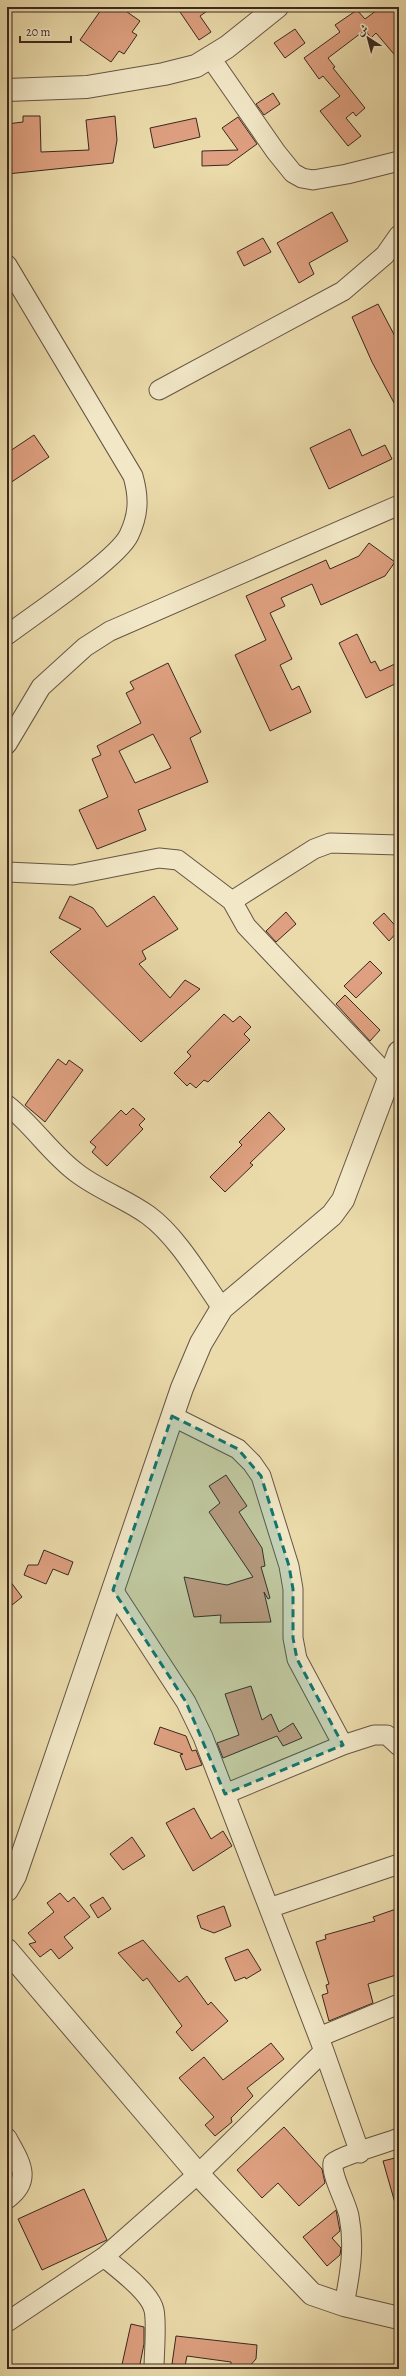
<svg xmlns="http://www.w3.org/2000/svg" width="406" height="2376" font-family="Alegreya,Amiri,serif">
<rect width="100%" height="100%" fill="#ebdbab"/>
<filter id="stains"><feTurbulence type="fractalNoise" baseFrequency=".005" numOctaves="4"/><feColorMatrix values="0 0 0 0 .2 0 0 0 0 .09 0 0 0 0 .02 0 0 0 .5 -.17"/></filter>
<radialGradient id="worn" r=".72"><stop offset=".6" stop-color="#630" stop-opacity="0"/><stop offset="1" stop-color="#630" stop-opacity=".3"/></radialGradient>
<path fill="#dea080" stroke="#3a2821" fill-rule="evenodd" d="M103 7H120L140 21 132 32 137 35 124 54 119 51 111 62 80 40Z
M188 7H213L200 16 211 32 199 40 180 12Z
M381 7H399V60L376 33 371 38 365 30 328 58 335 67 333 68 365 108 356 116 353 112 346 118 361 136 348 146 320 111 340 96 323 76 319 79 304 58 340 32 335 25 357 10 365 19Z
M295 29 305 43 285 58 274 43Z
M273 93 280 104 264 115 256 104Z
M23 116H40L41 152 89 150 86 120 115 116 117 140 113 163 7 174V124L23 122Z
M238 117 257 144 228 165 202 166V151L238 150 222 128Z
M196 118 200 137 154 148 150 128Z
M332 212 348 241 309 263 314 274 299 283 277 243Z
M263 238 271 252 244 266 237 252Z
M378 304 399 344V412L372 362 352 317Z
M350 429 362 456 385 445 392 459 329 489 310 448Z
M34 435 49 457 7 485V453Z
M369 543 395 562 385 576 321 605 312 584 281 598 285 606 270 613 292 659 280 665 292 690 299 686 311 712 270 731 235 655 266 640 246 596 326 560 330 569 359 556Z
M357 634 371 663 375 661 380 671 399 662V682L366 698 339 643Z
M168 663 201 732 190 738 208 782 138 810 146 830 97 849 79 810 108 797 92 759 101 755 97 746 141 723 126 693 134 689 130 682ZM153 734 171 768 135 783 119 751Z
M70 896 93 908 107 927 154 896 178 929 142 951 146 959 139 964 170 998 185 980 200 989 141 1042 50 952 81 929 59 918Z
M286 912 296 924 276 942 266 931Z
M384 913 399 930 389 941 373 923Z
M370 961 382 973 356 998 344 986Z
M345 995 380 1030 370 1041 336 1004Z
M224 1014 233 1022 240 1016 251 1027 244 1034 250 1040 208 1082 204 1080 196 1088 190 1083 187 1086 174 1073 191 1056 187 1052Z
M58 1059 66 1065 69 1060 83 1070 45 1122 25 1105Z
M133 1108 145 1119 139 1125 143 1129 107 1166 92 1152 96 1147 90 1142 121 1110 126 1115Z
M269 1112 285 1129 250 1163 253 1165 225 1192 210 1177 242 1145 239 1142Z
M226 1475 247 1506 239 1512 262 1548 265 1566 261 1567 270 1598 268 1599 264 1592 271 1622 220 1623 221 1615 194 1617 184 1577 227 1585 253 1577 209 1512 220 1503 209 1486Z
M44 1550 73 1562 68 1575 53 1569 46 1584 24 1575 28 1565H38Z
M7 1577 22 1597 7 1609Z
M251 1686 262 1720 271 1714 279 1732 293 1723 302 1738 283 1746 277 1736 223 1758 217 1743 239 1735 225 1694Z
M160 1727 186 1736 192 1751 196 1750 202 1765 186 1770 180 1755 183 1754 154 1744Z
M194 1808 211 1839 223 1831 232 1846 193 1871 166 1823Z
M132 1837 145 1856 123 1870 110 1854Z
M60 1893 68 1902 74 1897 90 1917 64 1937 73 1948 59 1959 51 1949 40 1957 29 1944 36 1942 28 1933 54 1912 47 1903Z
M103 1897 111 1909 98 1918 90 1905Z
M224 1906 231 1926 214 1933 201 1928 197 1916Z
M399 1908V1974L368 1984 373 2003 329 2021 322 1995 328 1993 326 1985 329 1984 316 1942 326 1939 325 1935 375 1921 373 1917Z
M143 1940 179 1982 187 1976 208 2005 211 2002 228 2021 192 2051 176 2032 182 2026 147 1978 143 1981 118 1953Z
M248 1949 261 1970 246 1979 245 1977 235 1981 225 1958Z
M271 2043 284 2059 247 2088 253 2096 231 2118 232 2122 215 2136 205 2125 214 2117 179 2078 204 2057 223 2080Z
M284 2127 322 2169 325 2183 299 2206 278 2183 262 2198 237 2170Z
M399 2157V2202L395 2203 383 2161Z
M84 2189 107 2240 42 2270 18 2219Z
M336 2210 340 2231 332 2238 341 2248 340 2255 327 2266 303 2237Z
M131 2324 144 2327V2344L139 2369H121Z
M176 2336 257 2345 256 2359 247 2369H231V2362L187 2356 185 2366 172 2364Z"/>
<g fill="none" stroke-linecap="round" stroke-linejoin="round">
<defs>
<path id="minor" d="M210 57 276 152 293 173 302 178 313 180 347 174 399 161
M7 265 133 476C139 497 139 514 129 535 118 559 32 616 7 635
M159 390 343 291 385 255 399 235
M7 744 41 687 85 647 110 631 399 505
M7 872 73 875 159 858 178 860 232 901 246 926 389 1077
M232 901 314 849 330 843 399 845
M7 1105C33 1125 51 1154 77 1173 99 1190 126 1199 148 1215 177 1236 201 1278 222 1308
M172 1416 238 1449 252 1463 261 1476 289 1566 293 1589V1638L297 1659 343 1745
M113 1590 186 1702 203 1737 324 2051 360 2153
M225 1794 343 1745 374 1735H387L399 1746
M269 1908 399 1864
M319 2037 399 2004
M7 2138C19 2161 34 2179 7 2199
M104 2257C118 2269 150 2292 154 2310 157 2324 154 2354 154 2369
M344 2305C350 2274 355 2247 349 2216 346 2201 331 2176 333 2163 340 2156 386 2143 399 2138
M7 2322 104 2257 198 2174 324 2051"/>
<path id="tertiary" d="M7 90 87 87 164 74 196 66 227 47 277 7
M7 1890 15 1876 182 1388 201 1343 222 1308 332 1215 343 1200 399 1052
M7 1950 198 2174 312 2294 344 2305 399 2318"/>
</defs>
<use href="#minor" stroke="#654" stroke-width="21"/>
<use href="#tertiary" stroke="#654" stroke-width="24"/>
<use href="#minor" stroke="#f2e8c8" stroke-width="19"/>
<use href="#tertiary" stroke="#f2e8c8" stroke-width="22"/>
</g>
<path fill="#0f766e" fill-opacity="0.2" stroke="#0f766e" stroke-width="3" stroke-dasharray="8 5" stroke-linejoin="round" d="M172 1416 238 1449 261 1476 289 1566 293 1589V1638L297 1659 343 1745 225 1794 186 1702 113 1590Z"/>
<rect width="406" height="2376" fill="none" stroke="#ebdbab" stroke-width="24"/>
<rect x="8" y="8" width="390" height="2360" fill="none" stroke="#3a2821" stroke-width="2"/>
<rect x="12" y="12" width="382" height="2352" fill="none" stroke="#3a2821"/>
<g transform="translate(368 38) rotate(324)" stroke="#f2e8c8" stroke-width="3" paint-order="stroke">
<path d="M0-3L7 15L0 10L-7 15Z" fill="#3a2821"/>
<text y="-6" font-size="11" font-weight="bold" text-anchor="middle" fill="#3a2821">ش</text>
</g>
<path d="M20 36v6h51v-6" fill="none" stroke="#3a2821" stroke-width="2"/>
<text x="26" y="36" font-size="12" fill="#3a2821" stroke="#f2e8c8" stroke-width="3" paint-order="stroke">20 m</text>
<rect width="100%" height="100%" filter="url(#stains)"/>
<rect width="100%" height="100%" fill="url(#worn)"/>
</svg>
